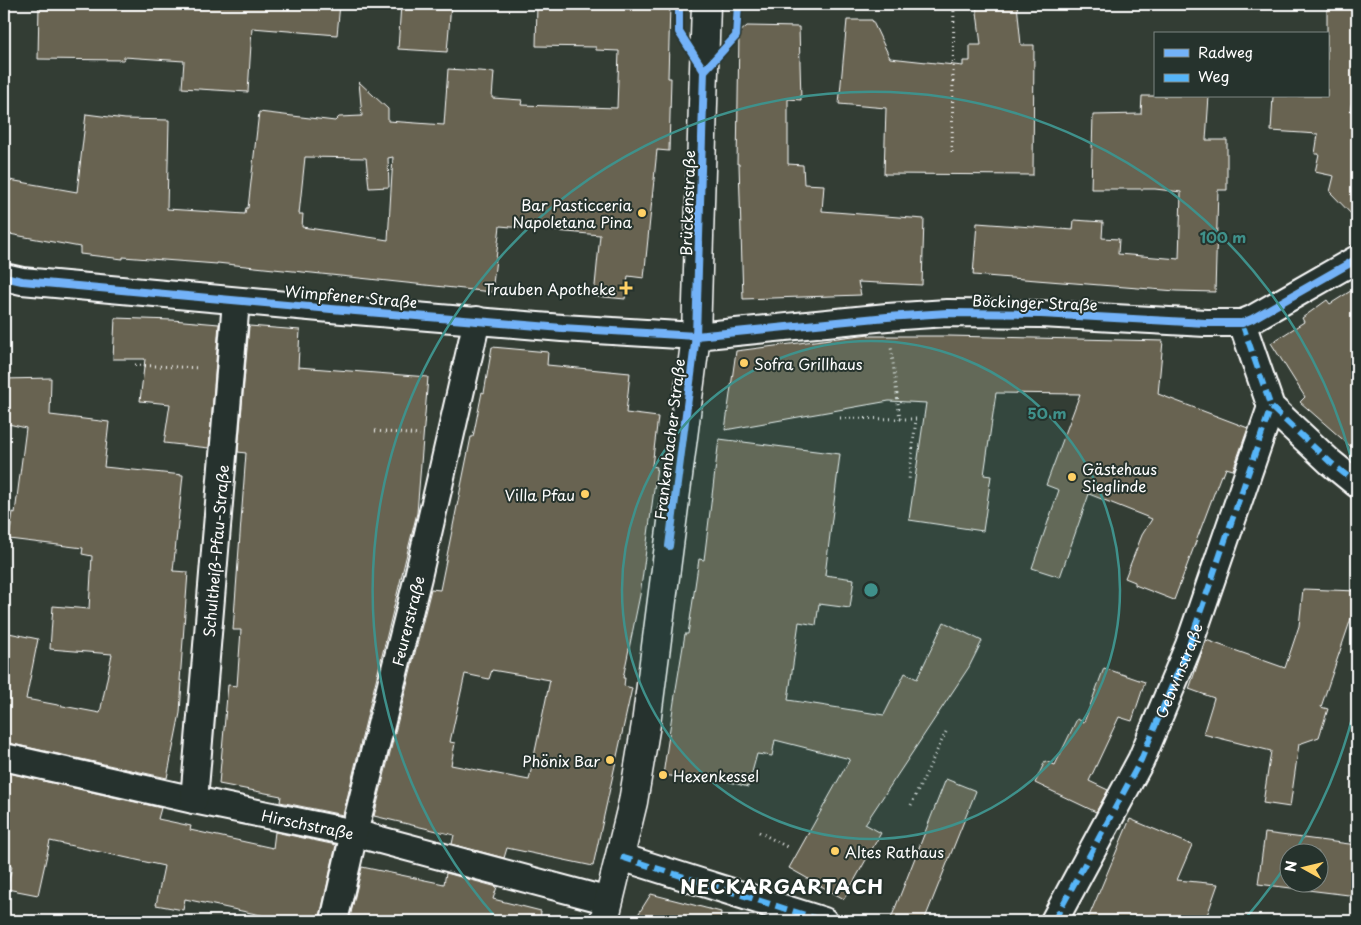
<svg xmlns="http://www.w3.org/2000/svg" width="1361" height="925" font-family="'Playpen Sans',sans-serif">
<rect width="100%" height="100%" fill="#333d34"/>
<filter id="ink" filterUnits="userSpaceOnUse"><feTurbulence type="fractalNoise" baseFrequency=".02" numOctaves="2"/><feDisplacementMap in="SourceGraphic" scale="10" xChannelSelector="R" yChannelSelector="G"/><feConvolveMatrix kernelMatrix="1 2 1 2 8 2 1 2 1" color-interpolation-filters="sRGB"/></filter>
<g filter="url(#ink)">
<path fill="#676451" stroke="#fff" fill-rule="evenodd" d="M39 4H340L337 35 252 28 248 92 182 88 184 61 124 57V60L38 59Z
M401 4H451L447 52 398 49Z
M544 4H670L668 78H671L669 151 657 150 644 278 628 276 625 299 594 296 600 235 500 226 492 292 217 263V264L123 257V259L80 254V247L4 233V179L77 192 86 114 125 119 169 120 167 209 245 214 246 208H248L259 112 335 121 339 117 362 116 359 82 388 109V121L444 125 448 69 494 72 492 98 522 100 521 105 617 108 619 51 596 50V47L536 46 537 5ZM305 157 366 158 369 188 389 187 388 158 393 157 388 240 302 227 303 214H299Z
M976 4H1017L1021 45H1034L1033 175 884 174 886 108 839 104 847 20H872L890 58 963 66V61H970V45H981Z
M1327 4H1357V76L1350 111 1357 112V220L1330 192 1334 176 1315 172 1319 154H1315L1318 134 1271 131 1273 96H1327Z
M747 26 799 27 801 100 788 99V164L803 165 804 184 824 185 822 211 924 219 922 285 858 282 861 295 743 299 739 164H737L739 33Z
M1142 96H1209L1206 140H1227V190H1218L1215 292 1176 291 973 275 977 223 1073 230 1074 220 1103 222 1102 238 1119 239 1118 254 1179 259 1181 192 1155 189H1091L1093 115 1141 114Z
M1357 287V452L1300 402 1305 397 1271 343 1304 322 1302 318 1327 300 1330 304Z
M115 318 172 320 219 324 209 448 164 443 170 404 140 401 145 359H113Z
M249 326 300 330 298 367 428 377 417 513 343 815 280 802 281 796 219 784 228 685 237 686 241 630H233L246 453 238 452Z
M869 334V336H949L1163 341 1158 394 1248 428 1233 470 1226 468 1223 476 1221 475 1174 600 1135 585V582L1125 578 1142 535 1152 519 1089 494 1060 577 1032 568 1059 490 1046 485 1080 394 996 393 984 475 991 476 983 531 909 520 926 403 889 401 725 430 736 351Z
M492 347 548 352 547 365 630 373 626 413 658 417 652 466 657 467 646 550 640 595 623 678H625L624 686 632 688 593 866 507 848 504 858 452 844 454 835 374 816 431 589 440 590 471 437H473L482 392 484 393ZM492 670 550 680 529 780 451 765 455 743 450 742 465 674 489 679Z
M51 378 50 415 109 422 104 467 183 475 173 571 188 572 180 681H182L180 713 167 778 4 742V632L38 639 26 699 100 713 112 654 50 649 53 606 89 609 92 556 82 554 83 548 9 539 13 512 15 513 26 428 4 423V379Z
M719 439 840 454 825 575 854 579 850 608 819 604 816 625 799 622 788 700 884 715 905 673 917 679 944 622 982 641 969 667 865 824 881 833 844 899 789 868 850 759 775 740 772 756 757 754 748 787 709 776 708 781 663 775 675 695 685 634H688L699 559 704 560Z
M1303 589 1357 591V601L1321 707 1328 709 1319 737 1299 744 1290 807 1263 803 1271 751 1203 734 1214 698 1189 689 1206 640 1285 668 1299 626Z
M1104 668 1145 682 1132 721 1119 717 1089 781 1108 790 1096 812 1035 783 1045 761 1055 765 1077 719 1084 722Z
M4 772 161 808 158 819 191 826 190 830 273 848 275 832 336 845 319 921H289L185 899 183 910 156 905 164 866 50 841 38 895 7 889 12 866 4 864Z
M946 779 976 791 924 921H890Z
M1130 819 1192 845 1177 880 1218 884 1205 921H1087Z
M1265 833 1357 845V896L1258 884ZM1288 852H1318V882H1288Z
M362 867 444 884 446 873 497 887 493 899 541 911 540 921H349Z
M651 894 721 912 720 921H634Z"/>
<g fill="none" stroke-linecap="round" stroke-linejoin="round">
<defs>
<g id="minor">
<path d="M4 277 22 281 331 309 562 328 696 336 887 317 947 313 1041 314 1206 323H1242L1252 319 1357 259"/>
<path d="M1242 323 1271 407 1330 462 1357 484"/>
<path id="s1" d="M4 757 194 800 354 833 609 901"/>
<path id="s2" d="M194 800 236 301"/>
<path d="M621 857 824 921"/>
<path id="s3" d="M334 921 354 833 418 577 477 320"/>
<path id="s4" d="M1054 921 1141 760 1189 645 1271 407"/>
</g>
<path id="secondary" d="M604 921 633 802 646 724 696 336 706 4"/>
</defs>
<use href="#minor" stroke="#fff" stroke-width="30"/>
<use href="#secondary" stroke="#fff" stroke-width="31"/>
<path stroke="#fff" stroke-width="3" stroke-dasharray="1 4" stroke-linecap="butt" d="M952 152 954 4
M135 365 199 368
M840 418 900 419 891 347
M900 419H916L909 480
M375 431 420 435
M911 805 947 730
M759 832 789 848"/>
<use href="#minor" stroke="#26332d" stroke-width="26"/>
<use href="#secondary" stroke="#26332d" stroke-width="28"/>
<path stroke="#56b5f8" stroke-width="6" stroke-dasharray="12 6" stroke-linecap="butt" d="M1242 323 1271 407 1330 462 1357 484
M621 857 824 921
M1054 921 1141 760 1189 645 1271 407"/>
<defs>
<path id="cycleway" d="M679 4V32L704 71
M704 71 736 36 738 4
M4 277 22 281 331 309 562 328 696 336 887 317 947 313 1041 314 1206 323H1242L1252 319 1357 259
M669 546 696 336 704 71"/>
</defs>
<use href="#cycleway" stroke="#26332d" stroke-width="11"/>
<use href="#cycleway" stroke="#73b2f8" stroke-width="8"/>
</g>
</g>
<circle cx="871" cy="590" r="249" fill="#3f918b" fill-opacity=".12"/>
<g fill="none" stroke="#3f918b" stroke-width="2.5">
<circle cx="871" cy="590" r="249"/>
<path d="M1357 698A498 498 0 0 1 1296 850M1286 865A498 498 0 0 1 1244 920M498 920A498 498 0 1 1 1357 482"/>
</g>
<g fill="#ffd166" stroke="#26332d" stroke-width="2">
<circle cx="642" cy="213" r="5"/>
<path d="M623.5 280.5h5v5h5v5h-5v5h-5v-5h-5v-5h5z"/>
<circle cx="744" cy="363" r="5"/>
<circle cx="1072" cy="477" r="5"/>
<circle cx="585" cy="494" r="5"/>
<circle cx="610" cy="760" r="5"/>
<circle cx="663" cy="775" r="5"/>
<circle cx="835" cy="851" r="5"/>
</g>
<g text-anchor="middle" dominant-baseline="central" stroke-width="4" stroke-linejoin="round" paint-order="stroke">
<g font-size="15" fill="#fff" stroke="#26332d">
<text transform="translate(687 203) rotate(-88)">Brückenstraße</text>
<text transform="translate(351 296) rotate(5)">Wimpfener Straße</text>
<text transform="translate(1035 302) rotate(2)">Böckinger Straße</text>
<text transform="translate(669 439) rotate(-83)">Frankenbacher Straße</text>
<text stroke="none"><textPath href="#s2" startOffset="250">Schultheiß-Pfau-Straße</textPath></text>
<text stroke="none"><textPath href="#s3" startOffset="309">Feurerstraße</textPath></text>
<text stroke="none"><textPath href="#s4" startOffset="280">Gebwinstraße</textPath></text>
<text stroke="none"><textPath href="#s1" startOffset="311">Hirschstraße</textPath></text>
</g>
<g font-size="15" fill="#fff" stroke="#26332d" text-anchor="end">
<text x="632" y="204">Bar Pasticceria<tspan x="632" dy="17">Napoletana Pina</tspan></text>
<text x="616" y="288">Trauben Apotheke</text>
<text x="754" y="363" text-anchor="start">Sofra Grillhaus</text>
<text x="1082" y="468" text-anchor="start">Gästehaus<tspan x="1082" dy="17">Sieglinde</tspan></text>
<text x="575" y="494">Villa Pfau</text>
<text x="600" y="760">Phönix Bar</text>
<text x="673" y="775" text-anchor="start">Hexenkessel</text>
<text x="845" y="851" text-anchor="start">Altes Rathaus</text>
</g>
<g font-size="20" font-weight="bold" letter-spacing="1" fill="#fff" stroke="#26332d">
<text x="782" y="886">NECKARGARTACH</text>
</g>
</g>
<circle cx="871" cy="590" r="8" fill="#3f918b" stroke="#26332d" stroke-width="2.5"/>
<g font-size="15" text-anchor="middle" font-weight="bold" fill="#3f918b" stroke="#26332d" stroke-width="4" stroke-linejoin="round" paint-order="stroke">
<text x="1223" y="243">100 m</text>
<text x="1047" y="419">50 m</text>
</g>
<rect width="1361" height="925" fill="none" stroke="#26332d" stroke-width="20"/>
<rect x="10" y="10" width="1341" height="905" fill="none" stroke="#fff" stroke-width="2" filter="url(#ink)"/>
<rect x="1154" y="32" width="175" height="65" fill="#26332d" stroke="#7d8581"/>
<rect x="1164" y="49" width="25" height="8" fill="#73b2f8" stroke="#7d8581"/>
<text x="1198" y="58" font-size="15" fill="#ffffff">Radweg</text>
<rect x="1164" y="74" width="25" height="8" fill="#56b5f8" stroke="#7d8581"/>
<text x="1198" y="82" font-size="15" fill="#ffffff">Weg</text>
<g transform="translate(1304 868) rotate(278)"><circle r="24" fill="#26332d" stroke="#7d8581"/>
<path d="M0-4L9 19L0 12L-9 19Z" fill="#ffd166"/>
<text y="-8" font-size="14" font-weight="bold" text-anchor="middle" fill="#ffffff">N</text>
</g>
</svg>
